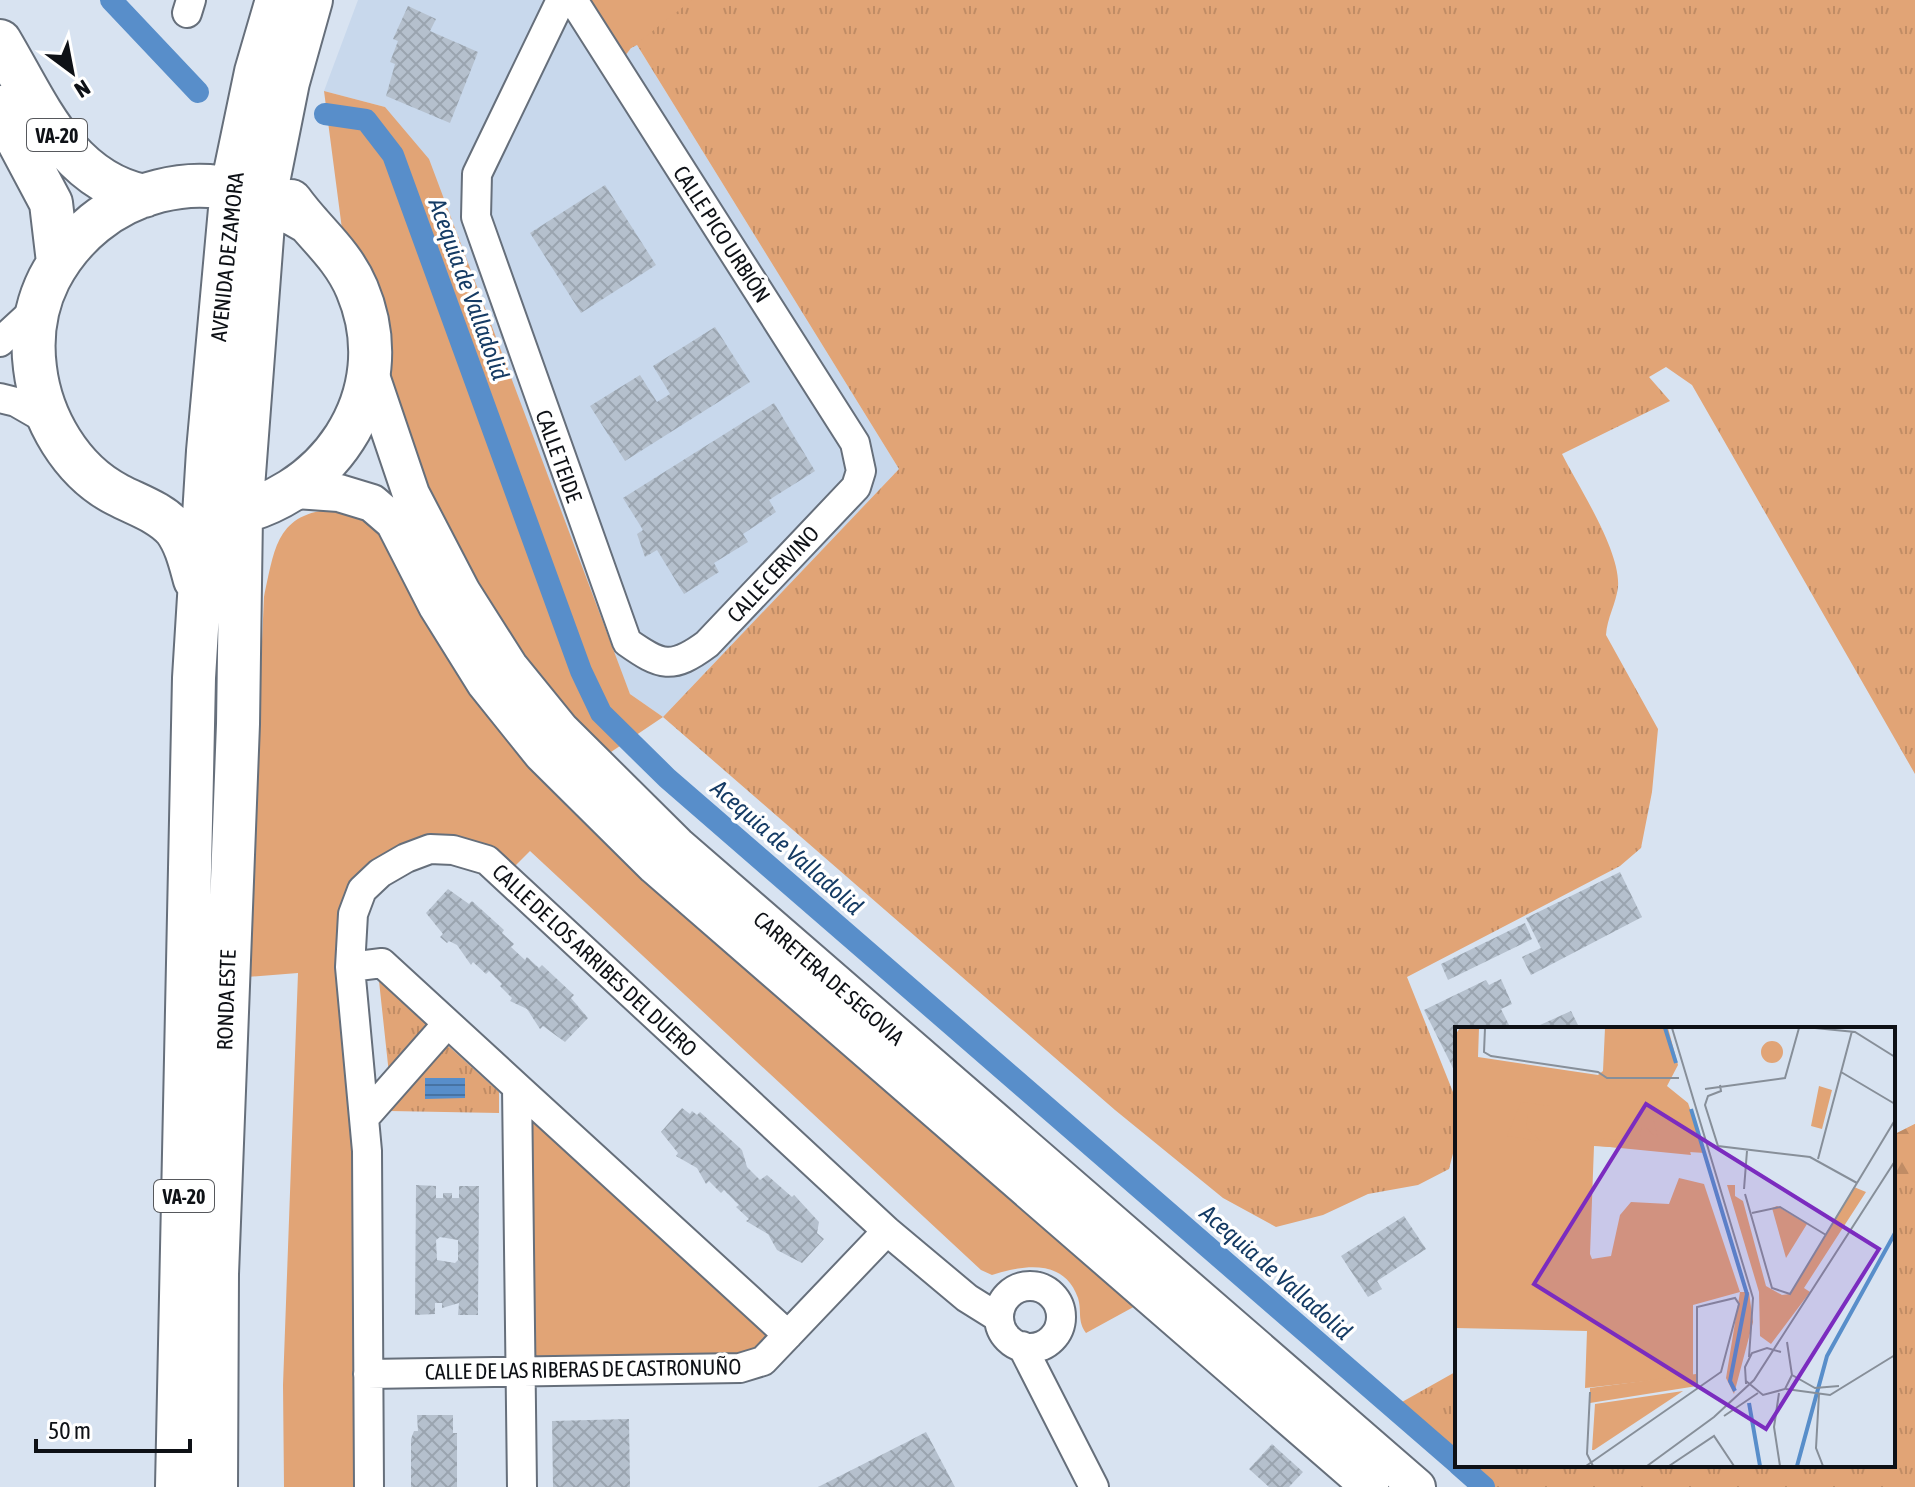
<svg xmlns="http://www.w3.org/2000/svg" width="1915" height="1487" font-family="'Asap Condensed',sans-serif">
<defs>
<pattern id="grass-tufts" width="24" height="20" patternUnits="userSpaceOnUse" patternTransform="scale(2)"><rect width="24" height="20" fill="#e1a476"/><path d="M3 7l-1-3M5 7V3M7 7l1-3M15 17l-1-3M17 17v-4M19 17l1-3" fill="none" stroke="#c08c65"/></pattern>
<pattern id="forest-firs" width="22" height="20" patternUnits="userSpaceOnUse" patternTransform="scale(2)"><rect width="22" height="20" fill="#e1a476"/><path d="M5 1l3.5 6h-7zM16 11l3.5 6h-7z" fill="#c08c65"/></pattern>
<pattern id="water-rules" width="6" height="5" patternUnits="userSpaceOnUse" patternTransform="scale(2)"><rect width="6" height="5" fill="#588eca"/><path d="M0 2.5h6" fill="none" stroke="#4773a3"/></pattern>
<pattern id="building-cross-hatch" width="8" height="8" patternUnits="userSpaceOnUse" patternTransform="scale(2)"><rect width="8" height="8" fill="#b5c0cd"/><path d="M0 0l8 8M0 8l8-8" fill="none" stroke="#9aa4af"/></pattern>
</defs>
<rect width="100%" height="100%" fill="#d8e3f1"/>
<path fill="#c8d8ec" d="M358 0H692L637 45 899 469 663 717 630 694 385 107 324 91Z"/>
<path fill="url(#grass-tufts)" d="M596 0H1915V774L1692 385 1666 367 1649 377 1670 401 1562 454C1578 486 1621 551 1618 587 1616 604 1607 618 1606 635L1658 729 1652 792 1641 848 1620 866 1407 977 1457 1102V1138L1449 1169 1418 1185 1368 1194 1323 1215 1276 1227 1223 1198 1115 1110 663 717 899 469 637 45 631 48Z
M379 981 431 1029 389 1074Z
M443 1041 499 1092V1113L390 1111V1099Z
M1915 1124V1487H1480L1386 1411 1457 1371V1465H1893V1135Z"/>
<path fill="url(#forest-firs)" d="M1915 1124V1171L1893 1180V1135Z"/>
<path fill="#e1a476" d="M573 0H692L631 48 616 68Z
M324 91 385 107 429 159 630 694 663 717 608 754 545 682 474 588 422 489 398 411 373 290 342 229Z
M335 509 359 515 381 535 486 704 552 791 1139 1304 1086 1333C1077 1321 1082 1311 1078 1298 1064 1258 1023 1265 992 1275L981 1270 530 851 505 876 453 850 362 890 369 1487H284L283 1385 298 973 247 977 264 597C275 548 276 513 335 509Z
M517 1087 788 1335 763 1361 521 1369Z"/>
<path fill="url(#water-rules)" d="M425 1078H465V1098L425 1099Z"/>
<g fill="none" stroke-linecap="round" stroke-linejoin="round">
<path stroke="#588eca" stroke-width="22" d="M111 0 198 92
M325 114 366 120 393 155 581 671 601 713 667 778 1457 1463
M1459 1465 1484 1487"/>
</g>
<path fill="url(#building-cross-hatch)" fill-rule="evenodd" d="M408 6 436 19 430 31 478 52 450 123 386 96 395 64 390 62 398 41 393 39Z
M605 185 656 265 581 313 530 233Z
M715 327 750 382 625 461 590 406 640 375 657 402 670 394 653 366Z
M774 403 815 471 769 500 776 512 743 534 748 542 714 563 719 572 684 594 657 550 645 557 637 534 643 530 623 498Z
M1620 872 1642 917 1531 975 1522 957 1541 948 1526 918Z
M448 889 469 904 472 901 504 930 502 933 514 944 511 947 525 960 527 957 539 968 542 965 574 995 571 998 588 1018 565 1042 543 1026 540 1029 527 1009 510 1001 512 998 500 986 502 984 489 971 486 974 473 962 471 965 457 945 449 941 447 943 440 937 443 934 426 913Z
M1525 923 1532 939 1448 980 1441 964Z
M1501 979 1512 1004 1501 1009 1511 1029H1457V1076L1424 1010 1486 980 1489 985Z
M1571 1011 1580 1029H1542L1540 1025Z
M682 1108 690 1114 692 1111 697 1115 700 1112 742 1150 747 1167 760 1180 767 1175 792 1197 794 1195 819 1222 817 1233 824 1239 802 1263 777 1250 768 1234 746 1221 749 1219 736 1207 739 1205 724 1190 721 1193 709 1181 706 1184 697 1168 676 1156 678 1153 661 1132Z
M416 1185 436 1186V1198H443V1193H452V1198H459V1186H479L478 1315H458L459 1303 442 1308V1303H435V1314L415 1315ZM440 1237 458 1240V1260L455 1263 437 1260 436 1240Z
M1404 1216 1426 1249 1377 1281 1382 1289 1368 1297 1341 1256Z
M417 1415H453V1433H457V1487H411V1439L414 1431H418Z
M629 1419 630 1487H553L552 1421Z
M926 1432 955 1487H818L905 1443Z
M1272 1444 1303 1472 1289 1487H1269L1249 1469Z"/>
<g fill="none" stroke-linecap="round" stroke-linejoin="round">
<defs>
<path id="minor" d="M561 0 477 174 476 217 627 642C661 666 672 670 707 644L856 487 861 471 855 443 573 0
M187 13 191 0
M0 342 38 307
M0 398 16 402 49 421
M350 967 382 963 517 1087 522 1487
M517 1087 788 1335
M365 1117 447 1024
M999 1317a31 31 0 1 1 62 0a31 31 0 1 1-62 0Z
M1022 1346 1094 1487
M368 1374 740 1368 763 1361 887 1231
M369 1487 367 1151 350 967 353 914 362 890 380 873 406 858 430 849 453 850 487 860 887 1231 967 1298 999 1318"/>
<path id="major" d="M369 370 411 494 462 592 509 666 561 730 677 845 1417 1487
M296 490 339 493 372 503 394 522 437 606 485 683 542 754 655 866 1370 1487"/>
<path id="highway" d="M0 41C37 103 66 180 144 196
M0 107 51 203 58 262
M217 517C326 503 402 395 357 289 342 253 313 232 291 201
M195 580C190 562 186 544 175 529 160 512 137 505 118 495 71 471 41 418 35 368 31 337 35 307 49 279 72 235 111 203 159 191 217 176 260 194 309 223
M177 1487 194 678 208 451 232 187 256 72 277 0
M216 1487 217 1274 238 724 241 514 265 197 288 82 311 0"/>
</defs>
<use href="#minor" stroke="#666f7b" stroke-width="32"/>
<use href="#major" stroke="#666f7b" stroke-width="40"/>
<use href="#highway" stroke="#666f7b" stroke-width="46"/>
<use href="#minor" stroke="#fff" stroke-width="28"/>
<use href="#major" stroke="#fff" stroke-width="36"/>
<use href="#highway" stroke="#fff" stroke-width="42"/>
</g>
<g text-anchor="middle" dominant-baseline="central" stroke-width="7" stroke-linejoin="round" paint-order="stroke">
<g fill="#fff" stroke="#56585c" stroke-width="2">
<rect x="27" y="119" width="60" height="32" rx="6"/>
<rect x="154" y="1180" width="60" height="32" rx="6"/>
</g>
<g font-size="20" font-weight="bold" fill="#0e1116">
<text x="57" y="135">VA-20</text>
<text x="184" y="1196">VA-20</text>
</g>
<g font-size="22" fill="#0e1116" stroke="#fff">
<text transform="translate(722 234) rotate(57)">CALLE PICO URBIÓN</text>
<text transform="translate(227 257) rotate(-84)">AVENIDA DE ZAMORA</text>
<text transform="translate(559 456) rotate(70)">CALLE TEIDE</text>
<text transform="translate(773 574) rotate(-47)">CALLE CERVINO</text>
<text transform="translate(595 960) rotate(43)">CALLE DE LOS ARRIBES DEL DUERO</text>
<text transform="translate(829 978) rotate(41)">CARRETERA DE SEGOVIA</text>
<text transform="translate(226 1000) rotate(-88)">RONDA ESTE</text>
<text transform="translate(583 1369) rotate(-1)">CALLE DE LAS RIBERAS DE CASTRONUÑO</text>
</g>
<g font-size="24" font-style="italic" fill="#153b64" stroke="#fff">
<text transform="translate(469 289) rotate(70)">Acequia de Valladolid</text>
<text transform="translate(787 847) rotate(41)">Acequia de Valladolid</text>
<text transform="translate(1276 1272) rotate(41)">Acequia de Valladolid</text>
</g>
</g>
<g transform="translate(1455 1027)">
<rect width="440" height="440" fill="#d8e3f1"/>
<path d="M5 1H24L23 30 143 48 148 44 150 1H213L223 38 212 59 233 76 250 126 139 119 135 227 137 232 156 229 165 188 176 175 214 177 224 151 249 157 285 265 238 278V349L130 361 132 304 0 301V8ZM228 364 139 423H137L140 377Z" fill="#e1a476"/>
<path d="M66 75 96 79V86H73L71 101 86 114 52 109ZM197 86 232 112 236 128 145 119 147 111 184 116 187 97 203 112Z" fill="#e1a476"/>
<path d="M306 25a11 11 0 1 1 22 0a11 11 0 1 1-22 0ZM364 59 377 63 367 102 356 99ZM272 158H280V169L288 174 311 259 327 268 335 267 399 160 411 165 349 261 355 265 316 317 305 309 304 265ZM322 179 352 197 331 231 317 181ZM285 265H294L298 295 279 367 271 351ZM241 347 242 359 135 376V361Z" fill="#e1a476"/>
<path fill="none" stroke="#588eca" stroke-width="4" d="M210 1 221 36M236 82 292 267 275 354 280 364M294 376 305 439M342 439 372 329 440 206"/>
<path fill="none" stroke="#878f99" stroke-width="2" d="M30 1 29 25 36 29 143 45 152 51H224M217 1 298 271 294 330M360 1 400 5 440 30M386 45 440 77M265 58 266 64 253 69 250 78 263 119 355 130 402 156M250 62 330 51 344 1M363 132 397 4M289 162 292 124M290 167 317 261 335 267 440 93M297 186 325 180 371 208M337 348 360 361 384 359M291 354 308 368 330 362 337 348 332 315M291 357 290 340 297 326 312 321 326 325M331 362 375 368 440 328M135 365 132 427 138 439M324 366 319 400 325 439M364 367 361 421 368 439M269 389 303 366M131 439 266 345 284 277 280 271 242 280V361M192 439 259 390 299 353 440 134M214 439 259 409 279 439"/>
<path fill="#7b2cbf" fill-opacity="0.15" stroke="#7b2cbf" stroke-width="4" d="M191 77 424 222 311 402 79 257Z"/>
<rect width="440" height="440" fill="none" stroke="#0e1116" stroke-width="4"/>
</g>
<g transform="translate(72 72) rotate(148)" stroke="#ffffff" stroke-width="6" paint-order="stroke">
<path d="M0-6L14 30L0 20L-14 30Z" fill="#0e1116"/>
<text y="-12" font-size="22" font-weight="bold" text-anchor="middle" fill="#0e1116">N</text>
</g>
<path d="M36 1439v12h154v-12" fill="none" stroke="#0e1116" stroke-width="4"/>
<text x="48" y="1439" font-size="24" fill="#0e1116" stroke="#ffffff" stroke-width="6" paint-order="stroke">50 m</text>
</svg>
